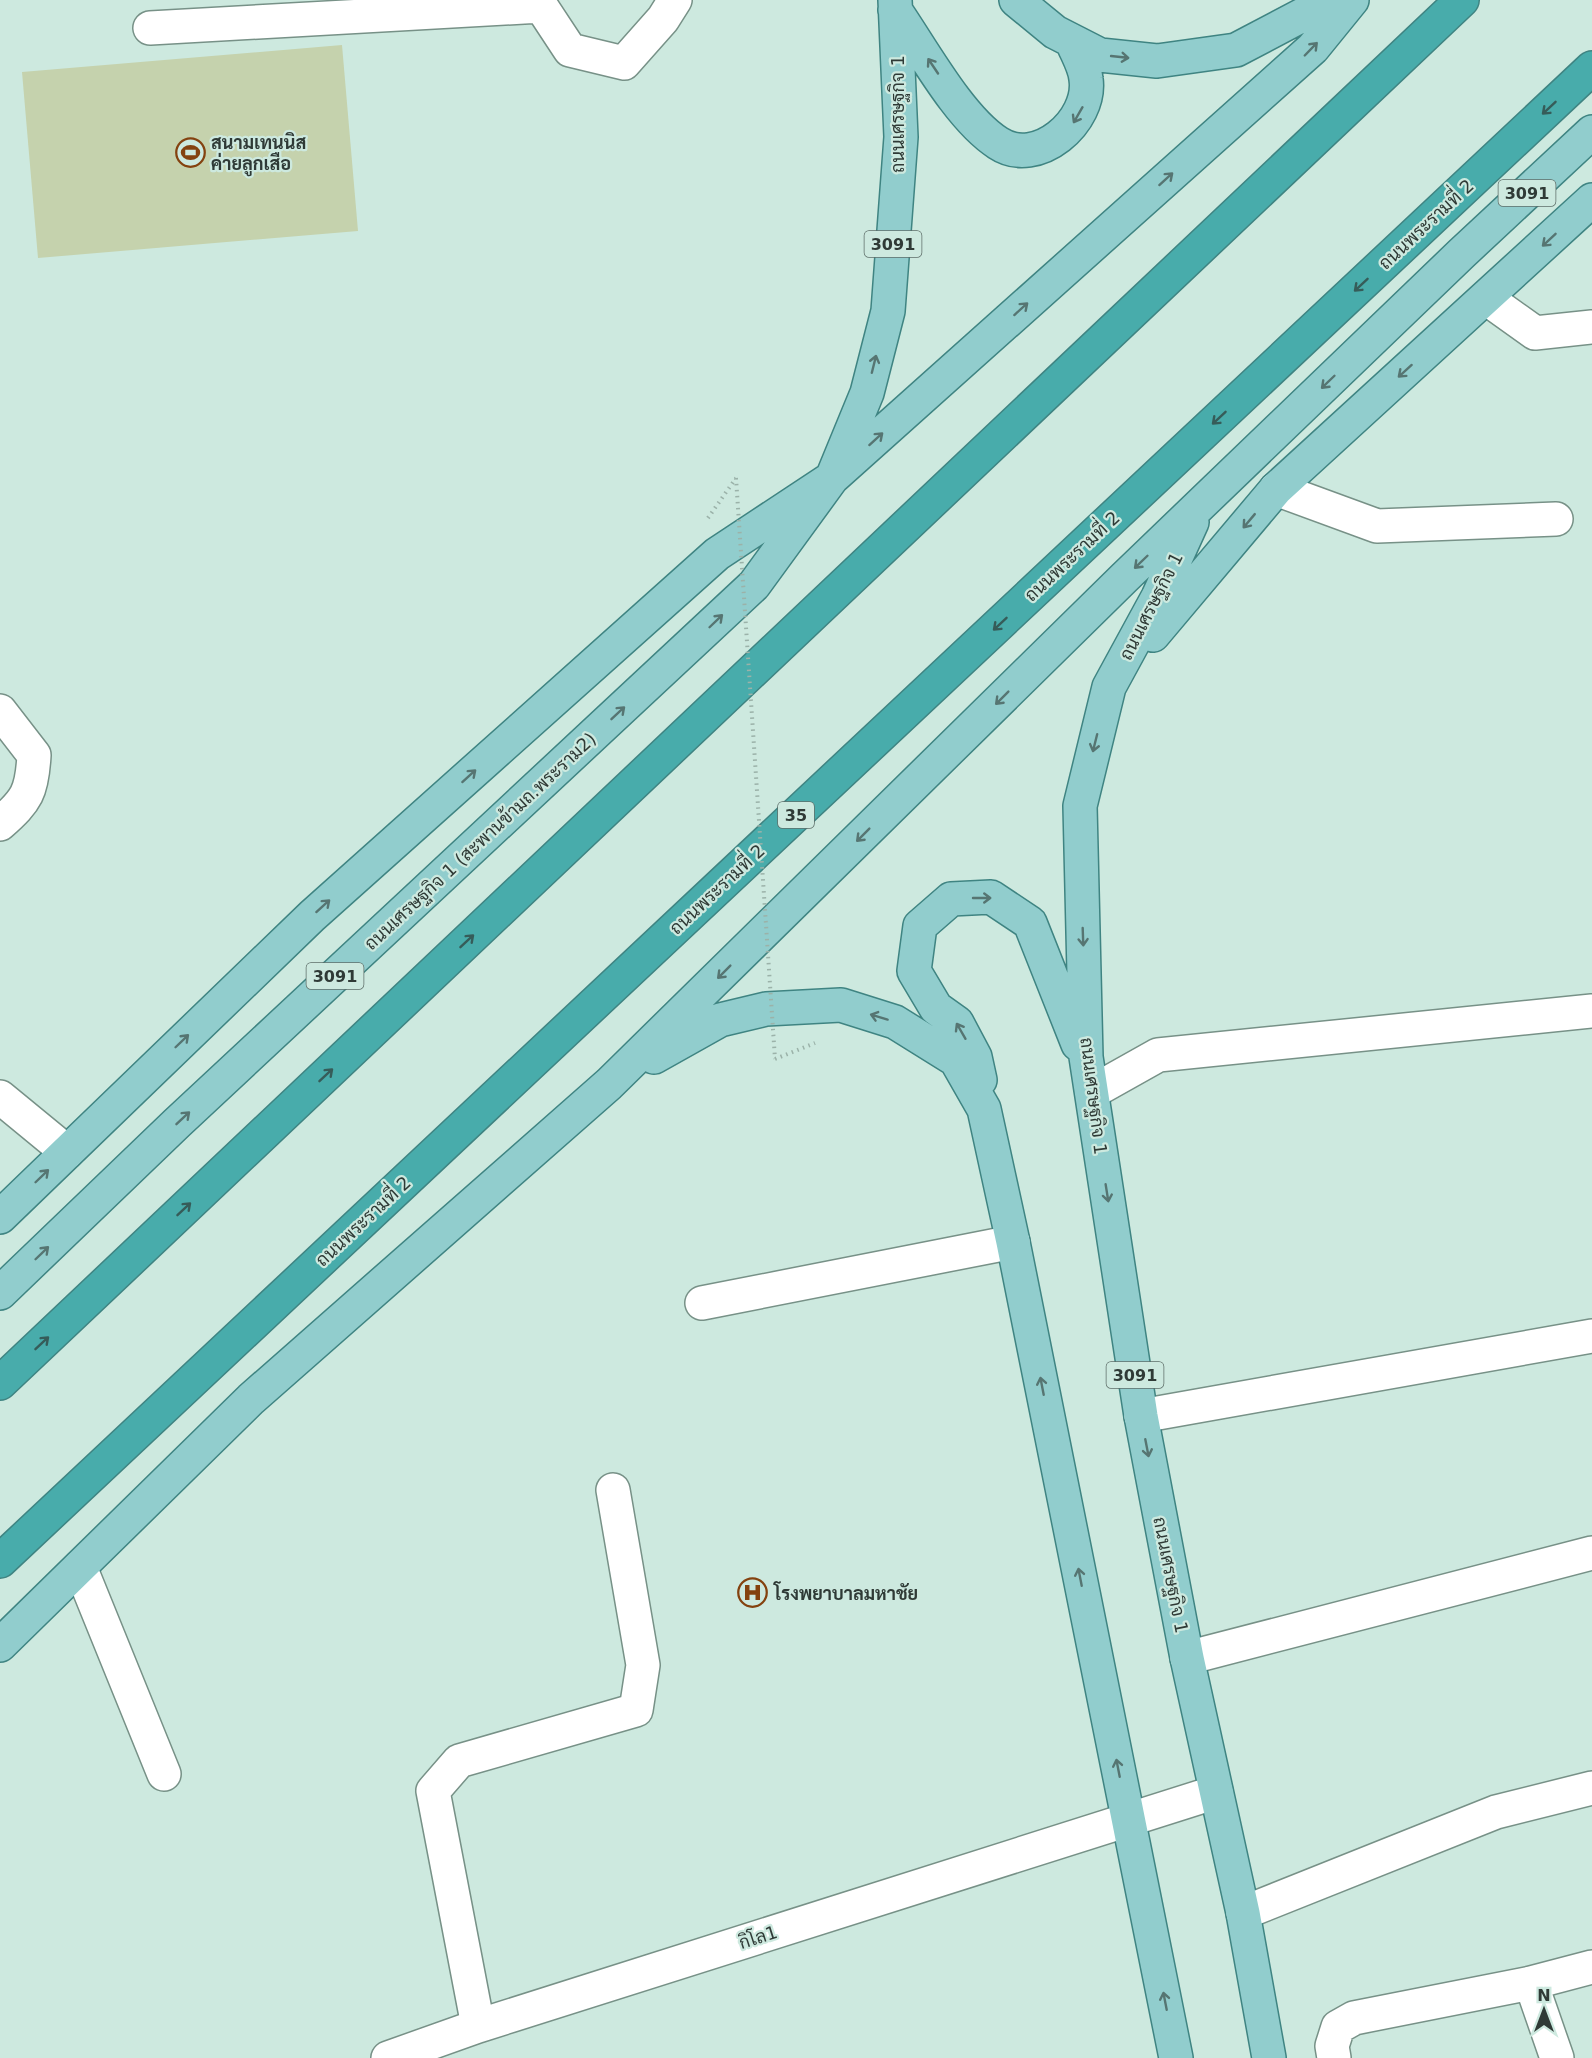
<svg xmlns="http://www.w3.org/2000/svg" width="1592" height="2058" font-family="'DejaVu Sans',Sarabun,sans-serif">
<rect width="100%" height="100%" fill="#cde9df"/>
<path fill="#c5d2ad" d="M342 45 358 231 38 258 22 72Z"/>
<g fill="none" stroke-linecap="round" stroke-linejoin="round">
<defs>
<path id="minor" d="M150 28 541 6 570 50 624 63 663 19 675 0
M1486 298 1535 333 1592 327
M1276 489 1377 526 1556 519
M0 711 34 755C32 792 27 800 0 824
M1092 1092 1158 1055 1592 1011
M0 1097 67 1152
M702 1303 1013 1242
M1141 1416 1592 1336
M80 1567 164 1774
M1187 1658 1592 1553
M1243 1913 1496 1812 1592 1788
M478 2026 433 1791 459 1761 636 1710 643 1665 613 1490
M388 2058 478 2026 1216 1792
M1334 2058 1332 2046 1338 2027 1354 2018 1531 1983
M1557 2058 1531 1983 1592 1967"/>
<path id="major" d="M1016 0 1055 32 1100 55 1157 61 1236 50 1331 0
M895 10C922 49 959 118 998 143 1037 169 1092 121 1086 79 1085 66 1076 52 1072 41
M1192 522 1158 597 1109 687 1080 806 1086 1057 1141 1416 1187 1658 1243 1913 1269 2058
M1153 635 1276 489 1592 200
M654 1057 720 1020 766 1009 841 1005 895 1022 956 1060 984 1109 1013 1242 1176 2058
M980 1080 975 1057 957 1023 936 1008 914 971 920 926 951 899 991 897 1030 923 1078 1044
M0 1217 312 916 717 554 832 478 1313 48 1352 0
M0 1293 177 1123 754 585 832 478 867 393 888 311 901 137 895 0
M0 1645 251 1399 609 1084 1124 578 1461 254 1592 132"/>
<path id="highway" d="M0 1383 1462 0
M0 1561 1592 68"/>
</defs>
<use href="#minor" stroke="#779187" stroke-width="36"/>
<use href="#major" stroke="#3f8482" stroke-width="36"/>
<use href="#highway" stroke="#3f8482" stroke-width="36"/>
<path stroke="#9bb2a9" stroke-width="4" stroke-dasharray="1.5 4.5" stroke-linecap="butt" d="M708 518 736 478
M775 1059 815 1043"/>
<use href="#minor" stroke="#fff" stroke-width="33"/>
<use href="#major" stroke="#91cdcd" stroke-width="33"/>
<use href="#highway" stroke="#48acab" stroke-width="33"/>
<path stroke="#9bb2a9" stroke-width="4" stroke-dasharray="1.5 4.5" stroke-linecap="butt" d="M736 478 775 1059"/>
</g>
<defs><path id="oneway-shaft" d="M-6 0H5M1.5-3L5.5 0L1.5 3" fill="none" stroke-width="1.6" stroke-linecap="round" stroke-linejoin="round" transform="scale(1.5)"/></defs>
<g stroke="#567572">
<use href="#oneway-shaft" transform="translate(1311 49) rotate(-46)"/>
<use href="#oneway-shaft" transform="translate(1120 57) rotate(6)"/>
<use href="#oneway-shaft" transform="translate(933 66) rotate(-124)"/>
<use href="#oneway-shaft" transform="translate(1078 115) rotate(120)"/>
<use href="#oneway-shaft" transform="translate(1166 179) rotate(-42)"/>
<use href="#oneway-shaft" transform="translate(1549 240) rotate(137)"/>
<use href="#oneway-shaft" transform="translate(1021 309) rotate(-42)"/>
<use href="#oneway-shaft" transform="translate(874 364) rotate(-76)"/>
<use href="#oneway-shaft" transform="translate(1405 371) rotate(138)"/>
<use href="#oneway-shaft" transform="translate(1328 382) rotate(136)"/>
<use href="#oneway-shaft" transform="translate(876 439) rotate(-42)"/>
<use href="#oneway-shaft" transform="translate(1249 521) rotate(130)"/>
<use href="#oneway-shaft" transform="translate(1141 562) rotate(136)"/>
<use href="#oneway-shaft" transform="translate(716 621) rotate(-44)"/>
<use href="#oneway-shaft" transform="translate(1002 698) rotate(135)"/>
<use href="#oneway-shaft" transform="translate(618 713) rotate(-43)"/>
<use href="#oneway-shaft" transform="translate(1095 743) rotate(104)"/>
<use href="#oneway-shaft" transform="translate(469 776) rotate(-42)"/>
<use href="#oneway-shaft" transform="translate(863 835) rotate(135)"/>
<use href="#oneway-shaft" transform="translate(982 898)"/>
<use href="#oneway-shaft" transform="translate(323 906) rotate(-42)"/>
<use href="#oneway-shaft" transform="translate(1083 937) rotate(88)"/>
<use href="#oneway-shaft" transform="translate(724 972) rotate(135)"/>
<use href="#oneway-shaft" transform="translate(879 1017) rotate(-163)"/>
<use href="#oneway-shaft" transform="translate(961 1031) rotate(-120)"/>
<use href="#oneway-shaft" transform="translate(182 1041) rotate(-44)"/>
<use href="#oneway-shaft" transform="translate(183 1118) rotate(-43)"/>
<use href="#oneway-shaft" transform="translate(42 1176) rotate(-44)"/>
<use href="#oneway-shaft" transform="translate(1107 1193) rotate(81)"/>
<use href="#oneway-shaft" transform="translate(42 1253) rotate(-44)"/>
<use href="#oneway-shaft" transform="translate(1042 1386) rotate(-101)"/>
<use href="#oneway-shaft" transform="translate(1147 1448) rotate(79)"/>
<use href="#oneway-shaft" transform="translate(1080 1577) rotate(-101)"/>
<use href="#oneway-shaft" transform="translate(1118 1768) rotate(-101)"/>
<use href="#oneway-shaft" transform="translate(1165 2001) rotate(-101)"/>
</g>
<g stroke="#365c59">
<use href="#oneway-shaft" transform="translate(1549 108) rotate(137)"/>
<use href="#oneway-shaft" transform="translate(1361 285) rotate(137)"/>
<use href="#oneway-shaft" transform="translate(1219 418) rotate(137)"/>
<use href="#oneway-shaft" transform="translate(1000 624) rotate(137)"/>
<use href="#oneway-shaft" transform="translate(467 941) rotate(-43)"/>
<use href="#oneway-shaft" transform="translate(326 1075) rotate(-43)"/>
<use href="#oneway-shaft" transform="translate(184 1209) rotate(-43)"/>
<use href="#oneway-shaft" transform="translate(42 1343) rotate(-43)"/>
</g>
<defs>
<symbol id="stadium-ring" viewBox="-11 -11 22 22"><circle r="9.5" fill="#cde9df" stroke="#84420f" stroke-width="1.5"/><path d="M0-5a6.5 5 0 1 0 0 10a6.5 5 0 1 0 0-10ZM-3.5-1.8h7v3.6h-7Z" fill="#84420f"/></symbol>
<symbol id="hospital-ring" viewBox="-11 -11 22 22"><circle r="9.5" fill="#cde9df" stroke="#84420f" stroke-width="1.5"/><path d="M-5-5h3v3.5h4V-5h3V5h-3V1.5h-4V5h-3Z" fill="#84420f"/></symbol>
</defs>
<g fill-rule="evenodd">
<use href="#stadium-ring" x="174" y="136" width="33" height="33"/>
<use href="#hospital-ring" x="736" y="1576" width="33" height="33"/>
</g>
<g text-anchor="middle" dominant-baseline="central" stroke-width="4.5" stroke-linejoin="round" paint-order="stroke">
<g fill="#cde9df" stroke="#5e6e69" stroke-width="1.5">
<rect x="1498.5" y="180" width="57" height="26" rx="4.5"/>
<rect x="864.5" y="231" width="57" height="26" rx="4.5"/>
<rect x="778" y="802" width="36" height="26" rx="4.5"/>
<rect x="306.5" y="963" width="57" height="26" rx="4.5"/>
<rect x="1106.5" y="1362" width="57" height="26" rx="4.5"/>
</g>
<g font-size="16" font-weight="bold" fill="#2f3a36">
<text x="1527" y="193">3091</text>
<text x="893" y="244">3091</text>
<text x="796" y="815">35</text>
<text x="335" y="976">3091</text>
<text x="1135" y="1375">3091</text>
</g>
<g font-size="18" fill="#2f3a36" stroke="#cde9df">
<text transform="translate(897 114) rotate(-90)">ถนนเศรษฐกิจ 1</text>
<text transform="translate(1426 224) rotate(-43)">ถนนพระรามที่ 2</text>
<text transform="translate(1072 556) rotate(-43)">ถนนพระรามที่ 2</text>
<text transform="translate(1151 606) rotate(-63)">ถนนเศรษฐกิจ 1</text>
<text transform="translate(480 841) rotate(-43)">ถนนเศรษฐกิจ 1 (สะพานข้ามถ.พระราม2)</text>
<text transform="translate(717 889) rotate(-43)">ถนนพระรามที่ 2</text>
<text transform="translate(1094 1096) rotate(83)">ถนนเศรษฐกิจ 1</text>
<text transform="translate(363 1221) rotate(-43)">ถนนพระรามที่ 2</text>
<text transform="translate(1171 1575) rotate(79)">ถนนเศรษฐกิจ 1</text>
<text transform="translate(758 1937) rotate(-18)">กิโล1</text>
</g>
<g font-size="18" font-weight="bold" fill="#2f3a36" stroke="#cde9df" text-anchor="start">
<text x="211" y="142">สนามเทนนิส<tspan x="211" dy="21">ค่ายลูกเสือ</tspan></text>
<text x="774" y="1593">โรงพยาบาลมหาชัย</text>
</g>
</g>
<g transform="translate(1544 2010)" stroke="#cde9df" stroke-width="4.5" paint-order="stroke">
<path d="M0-4.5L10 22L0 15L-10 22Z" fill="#2f3a36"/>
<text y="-9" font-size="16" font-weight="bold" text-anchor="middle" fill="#2f3a36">N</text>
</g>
</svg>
